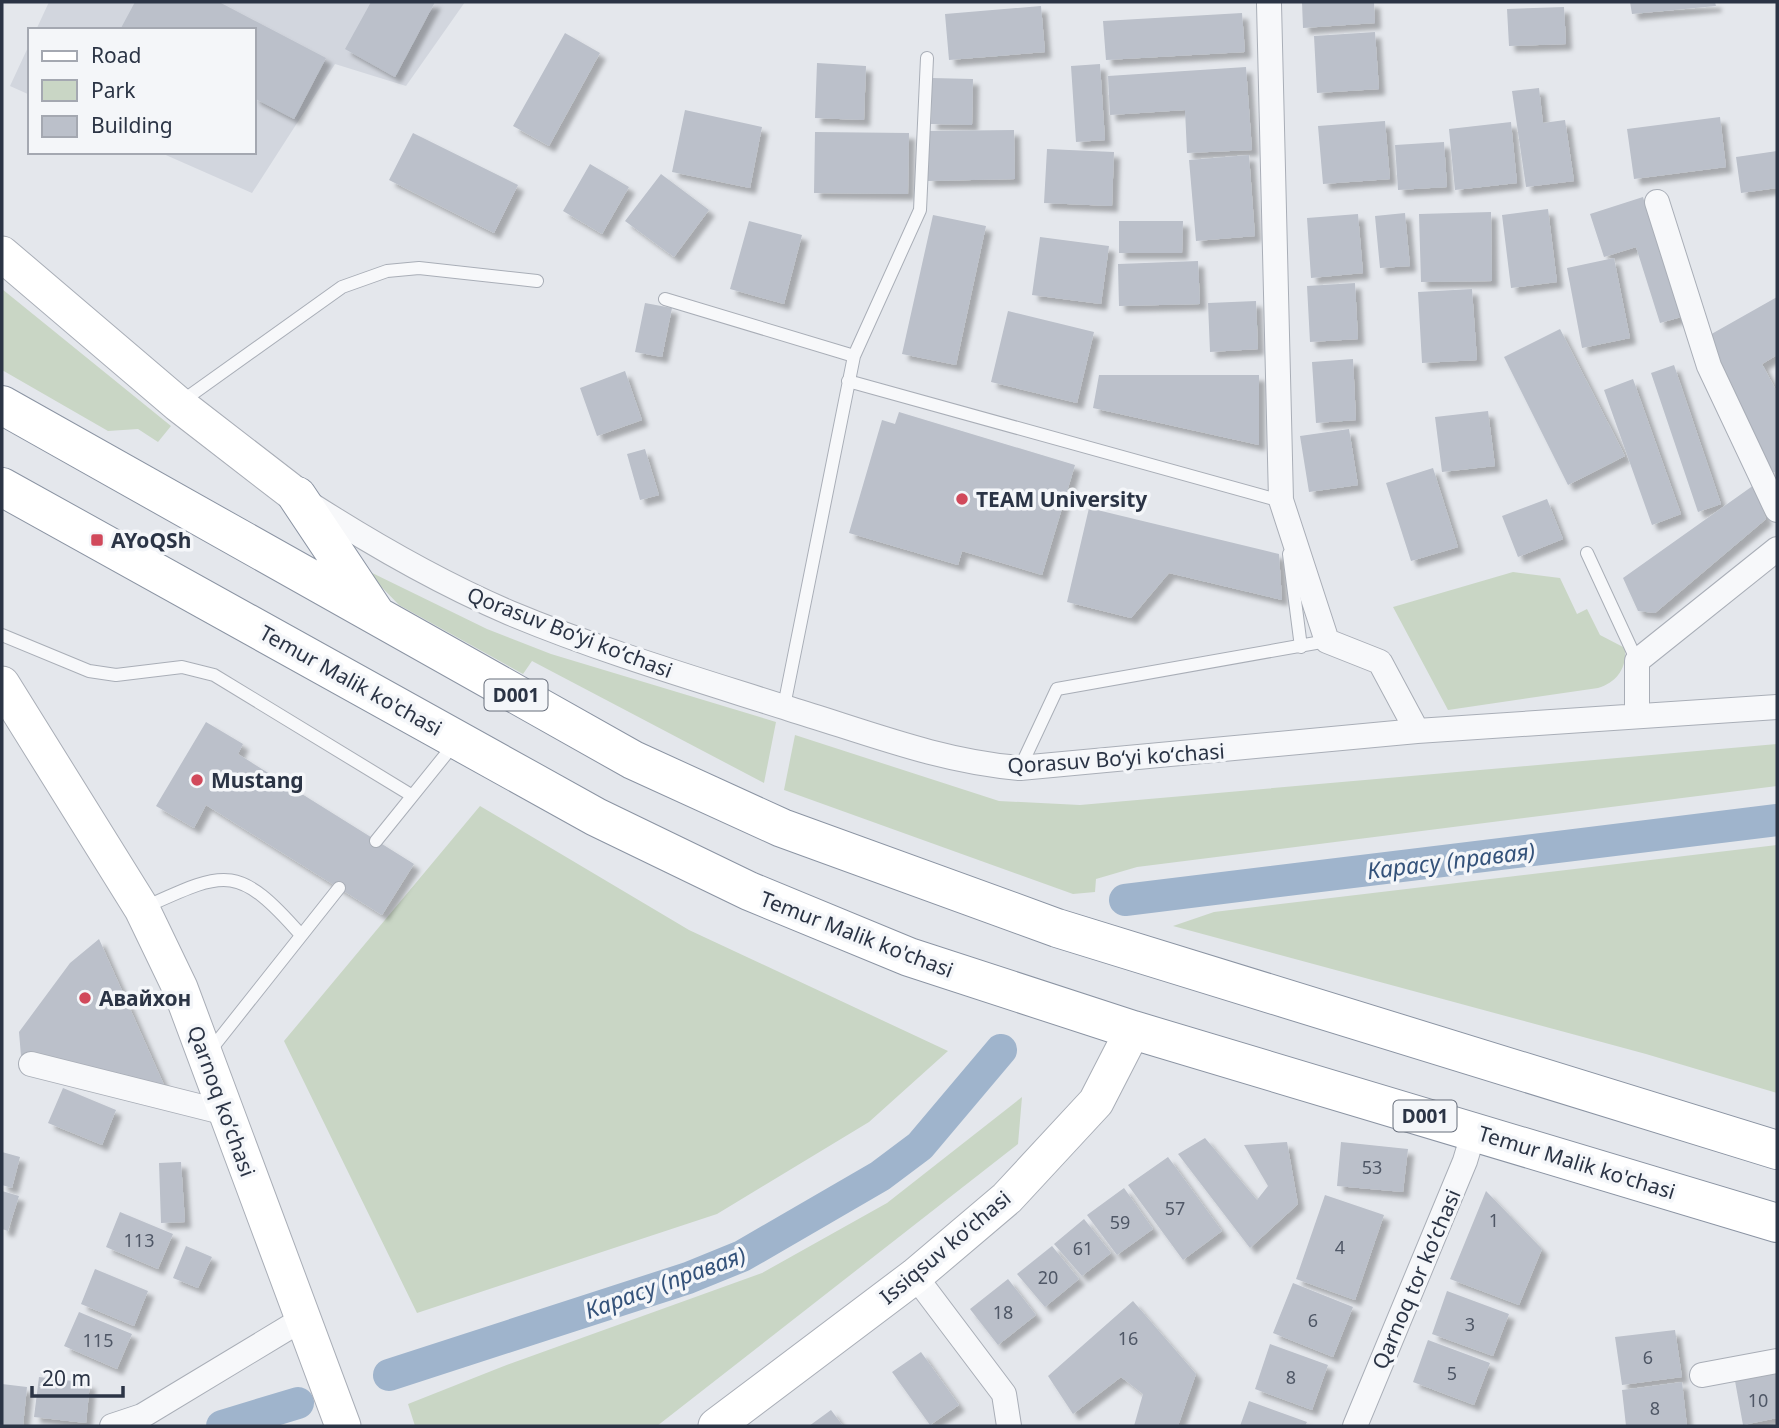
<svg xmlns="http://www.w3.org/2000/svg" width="1779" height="1428" font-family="'Noto Sans',sans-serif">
<defs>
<filter id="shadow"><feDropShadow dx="6" dy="6" stdDeviation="2" flood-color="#0004"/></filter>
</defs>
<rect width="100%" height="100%" fill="#e4e7ec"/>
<path fill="#d2d6de" d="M49 2H465L406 86 335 64 252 193 159 152H254V30H36Z
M30 43V95L10 86Z"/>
<path fill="#c9d6c5" d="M2 289 171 426 158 442 138 429 108 431 2 370Z
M364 569 487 629 551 654 776 722 764 783 532 661 523 674 399 605Z
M1513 572 1560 578 1577 614 1587 609 1600 635 1625 648C1627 668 1617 682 1598 688L1448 710 1393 607Z
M795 735 999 801 1080 805 1777 744V786L1137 867 1096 879 1095 892 1073 894 784 790Z
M480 806 689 930 948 1051 869 1122 717 1214 417 1313 284 1041Z
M1777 845V1093L1646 1054 1173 926 1214 912Z
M1022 1097 1018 1144 657 1426H415L408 1404 504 1366 762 1273 887 1203Z"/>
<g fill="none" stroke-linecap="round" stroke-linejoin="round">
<path stroke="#9fb4cc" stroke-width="32" d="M1125 900 1777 820
M389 1375 688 1278 742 1256 880 1176 920 1146 1001 1050
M222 1426 298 1403"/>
</g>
<path fill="#bbc0ca" filter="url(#shadow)" d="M135 2H219L326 58 294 119 254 98V30H125L121 28Z
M371 2H435L395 77 345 49Z
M1302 2H1374L1375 23 1303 28Z
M1630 2H1715L1716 6 1632 14Z
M1041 6 1045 52 949 60 945 14Z
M1564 7 1566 44 1509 46 1507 9Z
M1242 13 1245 52 1106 60 1103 21Z
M1375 32 1379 89 1317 93 1314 36Z
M565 33 600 53 549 146 513 126Z
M817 63 866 66 864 120 815 118Z
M1100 64 1105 140 1076 142 1071 66Z
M1246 67 1252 150 1187 153 1185 110 1110 115 1108 76Z
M932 78 973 79 972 125 931 124Z
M1539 88 1543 123 1565 120 1574 181 1526 187 1512 91Z
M685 110 762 127 750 188 672 172Z
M1720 117 1726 167 1634 179 1627 129Z
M1385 121 1390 179 1323 184 1318 126Z
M1511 122 1517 183 1455 190 1449 129Z
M1014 130 1015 179 928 181 927 131Z
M815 132 909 133 908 194 814 193Z
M413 133 518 185 494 233 389 180Z
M1444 142 1447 187 1398 190 1395 145Z
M1047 149 1114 152 1112 206 1044 203Z
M1777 151V188L1741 193 1736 157Z
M1249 155 1255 236 1196 241 1189 160Z
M590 164 629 187 602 234 563 211Z
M661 174 709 210 674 257 625 221Z
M1643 197 1681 317 1660 323 1636 247 1604 257 1590 214Z
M1548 209 1557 282 1511 288 1502 215Z
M1491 212 1492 281 1421 282 1419 214Z
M1405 213 1410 266 1380 268 1375 216Z
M1358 214 1363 273 1311 278 1307 218Z
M933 215 986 226 956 365 902 354Z
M749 221 802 235 784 304 730 289Z
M1119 221H1183L1182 253H1119Z
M1040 237 1109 246 1101 304 1032 295Z
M1614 258 1630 338 1582 348 1567 268Z
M1198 261 1200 304 1119 306 1118 264Z
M1355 283 1358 339 1310 342 1307 286Z
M1472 289 1477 360 1422 363 1418 292Z
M1777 297V355L1762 364 1777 392V471L1772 473 1708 336Z
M1256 301 1258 349 1210 352 1208 303Z
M645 303 672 308 662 357 635 352Z
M1008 311 1094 332 1077 403 991 382Z
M1560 329 1625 456 1568 485 1504 357Z
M1353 359 1356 420 1316 423 1312 362Z
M1674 365 1721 504 1698 512 1651 373Z
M625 371 642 420 597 436 580 388Z
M1099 375H1259V445L1093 408Z
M1633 379 1681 514 1652 525 1604 390Z
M1488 411 1495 466 1442 472 1435 417Z
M899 412 1075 465 1042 575 962 551 958 565 849 533 882 420 895 424Z
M1349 429 1358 485 1309 492 1300 436Z
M645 449 659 495 640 500 627 454Z
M1433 468 1458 547 1411 561 1386 483Z
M1754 485 1766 519 1655 613 1638 611 1623 578Z
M1547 499 1563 539 1518 557 1502 516Z
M1089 508 1279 554 1282 600 1169 573 1131 618 1067 602Z
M206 722 243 744 238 754 414 864 382 915 206 805 194 828 156 806Z
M99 939 165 1087 21 1056 19 1032 70 963Z
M63 1088 116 1110 102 1145 48 1123Z
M1205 1138 1257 1200 1268 1186 1244 1145 1287 1142 1298 1204 1250 1248 1178 1154Z
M1341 1142 1408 1149 1403 1192 1337 1186Z
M2 1152 20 1157 12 1188 2 1185Z
M1168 1157 1222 1231 1183 1260 1128 1185Z
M181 1162 185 1222 161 1223 159 1163Z
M1124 1188 1153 1229 1117 1255 1087 1215Z
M2 1191 19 1196 8 1231 2 1229Z
M1486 1191 1542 1249 1519 1305 1450 1279Z
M1325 1195 1384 1215 1355 1300 1296 1279Z
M120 1212 173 1234 158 1269 106 1247Z
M1084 1219 1111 1253 1082 1276 1054 1244Z
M186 1246 212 1257 198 1288 173 1278Z
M1052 1246 1079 1279 1045 1307 1017 1274Z
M95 1269 148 1291 134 1326 81 1304Z
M1008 1279 1036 1315 998 1345 970 1309Z
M1293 1283 1353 1307 1333 1357 1273 1333Z
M1447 1291 1509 1314 1493 1356 1432 1334Z
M1133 1301 1196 1374 1178 1426H1134L1143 1394 1121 1377 1073 1414 1048 1376Z
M79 1312 132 1334 117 1369 64 1346Z
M1675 1330 1682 1377 1622 1385 1615 1337Z
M1428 1340 1490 1363 1474 1405 1413 1382Z
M1270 1344 1328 1365 1312 1410 1255 1389Z
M921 1352 959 1405 930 1425 892 1372Z
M1777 1373V1418L1743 1425 1735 1381Z
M39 1377 90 1383 86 1423 34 1417Z
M1682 1382 1687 1426H1626L1622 1390Z
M2 1384 27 1387 23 1426 2 1425Z
M1249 1401 1307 1422 1305 1426H1240Z
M831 1410 843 1426H809Z"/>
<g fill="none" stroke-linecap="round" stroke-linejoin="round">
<defs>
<path id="lane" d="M665 299 854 356
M848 381 1281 501
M181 402 342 287 387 271 419 268 537 281
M1587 553 1637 661
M1289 554 1301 647
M2 635 89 671 116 675 182 667 214 675 411 795
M784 706 854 356 920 210 927 58
M1020 768 1057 689 1327 641
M376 841 455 743
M143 908C225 871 237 862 301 935
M209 1052 339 888"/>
<path id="street" d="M1269 4 1281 500 1327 641 1380 662 1417 731
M1657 202 1709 366 1777 510
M310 504C374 545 440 583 510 613 601 651 696 679 790 709 866 732 941 762 1020 768L1417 731 1777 707
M1637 716V661L1777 549
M31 1064 226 1113
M915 1276 1004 1394 1009 1426
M1702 1375 1777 1361
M112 1426 142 1416 301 1320
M1355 1426 1465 1161 1474 1131"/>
<path id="secondary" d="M2 254 178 404 297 496
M2 684 142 909 180 988 343 1426
M716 1426 915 1276 1007 1198 1096 1102 1133 1030"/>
<path id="highway" d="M2 405 633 760 782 828 1057 928 1777 1150
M2 487 596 817 749 891 909 957 1133 1030 1777 1223
M297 496 375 613"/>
</defs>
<use href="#lane" stroke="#a9aeb7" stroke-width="14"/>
<use href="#street" stroke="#a9aeb7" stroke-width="26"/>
<use href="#secondary" stroke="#a9aeb7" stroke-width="37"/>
<use href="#highway" stroke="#8b94a3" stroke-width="40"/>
<use href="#lane" stroke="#f7f8fa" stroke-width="12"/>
<use href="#street" stroke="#f7f8fa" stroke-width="24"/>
<use href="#secondary" stroke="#fff" stroke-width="35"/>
<use href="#highway" stroke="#fff" stroke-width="38"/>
</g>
<g fill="#d1495b" stroke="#f4f6f9" stroke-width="2.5">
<circle cx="962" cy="499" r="7"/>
<rect x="90" y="533" width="14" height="14" rx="3.5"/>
<circle cx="197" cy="780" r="7"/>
<circle cx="85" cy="998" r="7"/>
</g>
<g text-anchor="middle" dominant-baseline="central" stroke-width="7" stroke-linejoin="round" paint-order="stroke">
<g font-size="18" fill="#4f5766">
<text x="1372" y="1167">53</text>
<text x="1175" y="1208">57</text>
<text x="1494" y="1220">1</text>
<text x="1120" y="1222">59</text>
<text x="139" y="1240">113</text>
<text x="1340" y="1247">4</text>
<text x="1083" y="1248">61</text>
<text x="1048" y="1277">20</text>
<text x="1003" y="1312">18</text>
<text x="1313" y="1320">6</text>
<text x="1470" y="1324">3</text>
<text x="1128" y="1338">16</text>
<text x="98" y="1340">115</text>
<text x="1648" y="1357">6</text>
<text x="1452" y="1373">5</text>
<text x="1291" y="1377">8</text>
<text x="1758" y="1400">10</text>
<text x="1655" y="1408">8</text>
</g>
<g fill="#f4f6f9" stroke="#676e7b" stroke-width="2">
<rect x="484.5" y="679.5" width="63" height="31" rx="5"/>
<rect x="1393.5" y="1100.5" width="63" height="31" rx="5"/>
</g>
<g font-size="19" font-weight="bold" fill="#2b3445">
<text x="516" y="695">D001</text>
<text x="1425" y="1116">D001</text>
</g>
<g font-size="21" font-weight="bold" fill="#2b3445" stroke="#f4f6f9" text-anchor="start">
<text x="976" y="499">TEAM University</text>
<text x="111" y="540">AYoQSh</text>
<text x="211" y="780">Mustang</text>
<text x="99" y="998">Авайхон</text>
</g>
<g font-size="21" fill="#2b3445" stroke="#f4f6f9">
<text transform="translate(570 632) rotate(21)">Qorasuv Bo‘yi koʻchasi</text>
<text transform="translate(351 680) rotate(29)">Temur Malik ko'chasi</text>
<text transform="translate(1116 758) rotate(-4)">Qorasuv Bo‘yi koʻchasi</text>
<text transform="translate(857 934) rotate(21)">Temur Malik ko'chasi</text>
<text transform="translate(222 1101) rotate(70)">Qarnoq koʻchasi</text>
<text transform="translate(1577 1162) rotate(17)">Temur Malik ko'chasi</text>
<text transform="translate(945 1247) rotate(-40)">Issiqsuv koʻchasi</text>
<text transform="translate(1416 1279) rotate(-67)">Qarnoq tor koʻchasi</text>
</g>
<g font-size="23" font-style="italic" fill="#34527a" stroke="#f4f6f9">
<text transform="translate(1451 860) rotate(-7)">Карасу (правая)</text>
<text transform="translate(665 1282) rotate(-20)">Карасу (правая)</text>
</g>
</g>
<rect width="1779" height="1428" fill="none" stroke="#2b3445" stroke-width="7"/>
<rect x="28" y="28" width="228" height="126" fill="#f4f6f9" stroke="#a4a8b1" stroke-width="2"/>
<rect x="42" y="51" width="35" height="10" fill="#ffffff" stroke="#a4a8b1" stroke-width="2"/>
<text x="91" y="63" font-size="21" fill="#2b3445">Road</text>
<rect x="42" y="80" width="35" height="21" fill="#c9d6c5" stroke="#a4a8b1" stroke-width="2"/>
<text x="91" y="98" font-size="21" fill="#2b3445">Park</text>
<rect x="42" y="116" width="35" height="21" fill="#bbc0ca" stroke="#a4a8b1" stroke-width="2"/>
<text x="91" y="133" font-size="21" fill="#2b3445">Building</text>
<path d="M32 1386v10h91v-10" fill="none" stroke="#2b3445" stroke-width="3.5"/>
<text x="42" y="1386" font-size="21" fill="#2b3445" stroke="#f4f6f9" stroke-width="5" paint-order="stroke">20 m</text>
</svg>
